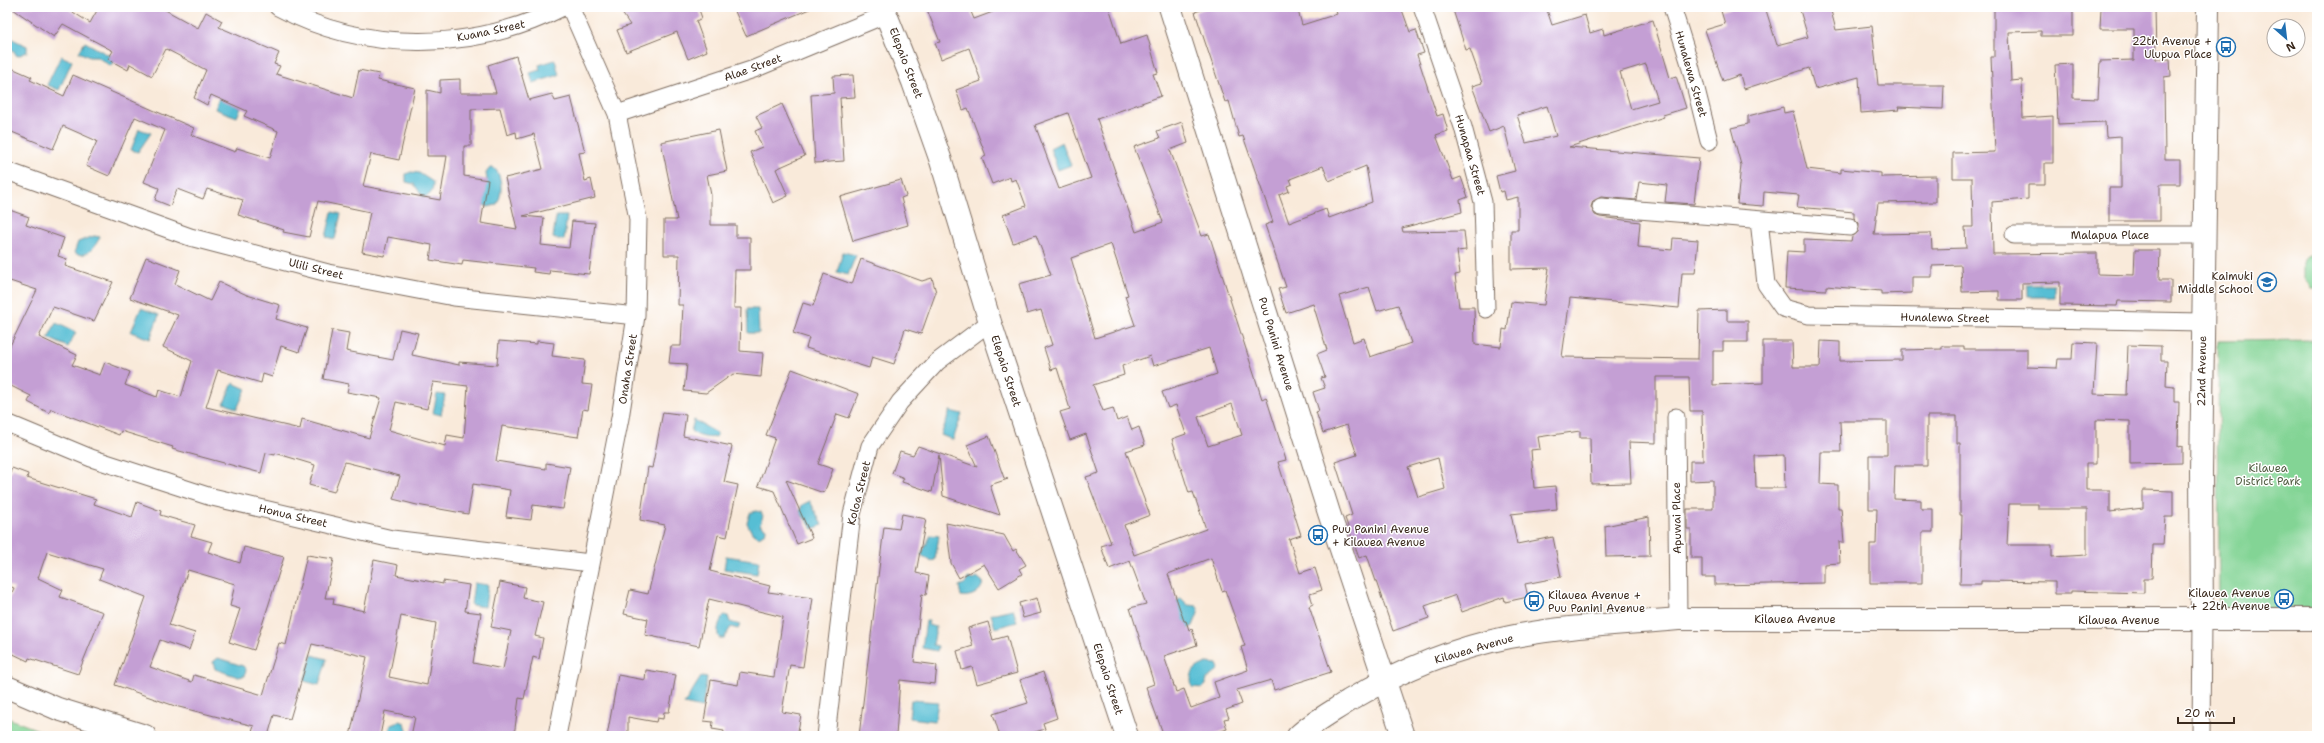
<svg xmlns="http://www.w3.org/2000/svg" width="2324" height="743" font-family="'Shantell Sans',sans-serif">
<rect width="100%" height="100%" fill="#fff"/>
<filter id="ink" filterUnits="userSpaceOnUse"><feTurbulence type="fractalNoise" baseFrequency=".025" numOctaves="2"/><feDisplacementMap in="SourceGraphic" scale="8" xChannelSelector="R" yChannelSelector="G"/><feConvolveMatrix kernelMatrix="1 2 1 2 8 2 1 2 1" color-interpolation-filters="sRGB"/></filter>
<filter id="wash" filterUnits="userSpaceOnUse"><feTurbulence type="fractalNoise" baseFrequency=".012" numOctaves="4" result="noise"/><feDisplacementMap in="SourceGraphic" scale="16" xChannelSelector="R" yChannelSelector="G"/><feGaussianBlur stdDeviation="0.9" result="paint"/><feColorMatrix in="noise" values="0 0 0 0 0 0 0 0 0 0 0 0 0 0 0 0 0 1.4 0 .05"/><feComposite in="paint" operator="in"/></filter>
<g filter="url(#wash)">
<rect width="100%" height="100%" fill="#f9eada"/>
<path fill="#83d495" stroke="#5f7f5a" d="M2309 256H2317V288H2312L2304 279V259Z
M2317 340V608L2219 609 2218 341Z
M7 718 54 736H7Z"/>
<path fill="#57bed4" stroke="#497479" d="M8 37 27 46V52L17 56 13 50 7 47Z
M85 42 114 58 111 66 97 57H89L79 52Z
M61 56 72 61 59 90 47 85Z
M555 60 559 75 533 83 530 73 540 70 539 65Z
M219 98 241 108 237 117 215 109Z
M139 129 151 133 138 152 131 150Z
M1062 142 1071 165 1058 170 1050 148Z
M490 168H494C503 176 503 196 496 205L488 207 482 204 487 180 486 173Z
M411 172 419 173 433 182C433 190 432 196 423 197L414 184 406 182V174Z
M332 212 341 214 335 239 326 237Z
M556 216H567L564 240 553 238Z
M94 236 100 237C95 247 87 259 74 253L78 242Z
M843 252 856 255 848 275 837 272Z
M2027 285H2054V297H2027Z
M141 308 159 315 150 339 131 332Z
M747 309H758L759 333H748Z
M56 323 76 332 68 347 48 338Z
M233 383 246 389 237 409 224 403Z
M437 394 445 395 441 415 433 413Z
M950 411 962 414 953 440 941 435Z
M694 420 717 433V436C711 440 696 436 691 431Z
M810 501 822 525 813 529 800 512 802 505Z
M756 511 761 512 763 516 760 525 766 529 765 533 759 537 752 533 747 523 750 513Z
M931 535 939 536 935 560 931 561 921 555Z
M726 556 759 561 757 574 724 569Z
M977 577 983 582C982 592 971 598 961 596L959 586 966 583 968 578 973 580Z
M474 583 488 585 485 607 471 605Z
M1181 598 1188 605 1197 606 1199 611 1193 626 1188 629 1183 625 1177 601Z
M1013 609 1017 622 995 628 991 614Z
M724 616H728L730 622 740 625 738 629 731 627 724 638H719C716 632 719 620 724 616Z
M926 621H929L928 625 936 627 933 645 938 646 937 651 922 648Z
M312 655 327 659 319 685 304 681Z
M218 658 243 666 246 669 245 676 238 677 215 669 213 662Z
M1207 663 1217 664 1219 669 1206 680V685L1202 688 1192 687C1189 673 1193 668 1207 663Z
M701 677 707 678 702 708 684 704Z
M911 700 938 702 935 721 909 718Z
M400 721 405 723 409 736H390V727L394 723Z"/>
<g id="blocks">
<path fill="#c49fd4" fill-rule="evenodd" d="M10 7H65L90 23 99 7H160L198 28 206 12 222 21 219 27 279 53 274 64 280 66 276 74 353 98 359 70 379 74 378 80 415 88 399 160 371 154 363 186 440 200 447 156H427V90L440 93V80L460 79V93H496L488 65 516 56 529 100 552 94 555 101 571 97 585 152 579 153 585 181 591 179 595 198 523 216 544 218 541 245 569 248 572 221 595 223 589 274 550 270 549 274 533 272 534 268 463 260 462 265 430 260 432 245 388 237 384 256 362 252 370 212 318 201 309 237 283 232 284 230 238 215 243 200 207 189 203 199 177 189 170 206 155 200 159 188 144 182 165 130 135 117 109 176 86 166 97 141 63 126 53 149 7 130V66L32 77 30 80 64 96 73 75 194 128 191 135 235 152 237 148 270 158 278 131 244 116 247 111 211 95 207 105 194 98 206 70 166 49 152 76 130 64 128 70 108 59 113 51 63 24 54 37ZM500 108 507 135 516 132 517 139 534 134 543 169 505 178 517 229 481 223 488 180 464 176V146H471V109Z
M618 7H698L702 18 696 21 707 51 688 59 677 32 626 52 617 30 630 25Z
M733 7H814L746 36Z
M926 7H969L974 19 1006 7H1109L1121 44 1147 35 1158 73 1153 74 1161 96 1097 119 1136 232 1163 222 1134 147 1160 138 1157 131 1182 122 1188 143 1170 150 1202 236 1209 234 1262 399 1266 397 1286 460 1278 462 1301 535 1289 539 1300 573 1315 568 1322 590 1310 594 1313 604 1309 606 1331 672 1274 690 1271 680 1237 690 1242 704 1226 710 1229 718 1224 719 1227 729 1208 736H1164L1146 687 1154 684 1130 608 1146 604 1130 561 1109 569 1101 546 1111 543 1086 477 1099 473 1086 434 1070 440 1060 412 1070 409 1057 368 1051 370 1044 348 1052 345 1041 310 1027 314 1019 284 1051 275 1036 235 1013 243 1003 215 1026 206 1016 179 1011 181 1010 177 992 184 982 158 986 156 968 108 963 110 956 90 981 81 969 48 941 59 935 43 940 42ZM1068 113 1091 178 1059 189 1035 125ZM1111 244 1128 295 1125 296 1135 325 1095 338 1071 258ZM1209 348 1217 374 1162 392 1168 408 1176 405 1186 434 1172 439 1189 493 1193 492 1206 529 1134 555 1124 525 1150 515 1126 451 1145 445 1139 427 1132 430 1127 417 1117 421 1113 408 1103 411 1093 385 1124 375 1122 366 1150 356 1153 366ZM1232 404 1242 435 1208 446 1198 417ZM1211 558 1222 591 1225 590 1245 646 1241 647 1248 670 1214 682 1219 698 1191 708 1184 689 1176 692 1164 656 1197 645 1192 629 1189 630 1186 621H1184L1168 574Z
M1209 7H1297L1302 25 1337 14 1335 7H1401L1410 32 1416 30 1424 53 1417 55 1437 116 1443 114 1448 131 1436 135 1453 180 1461 177 1468 197 1460 200 1462 212 1402 228 1403 232 1464 231 1466 250 1457 251 1460 274 1455 275 1459 307H1474L1475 344 1501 347 1503 329 1507 330 1511 302 1544 305 1549 268 1511 269V230H1518V197L1506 200 1504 191 1500 192 1496 176 1515 171 1504 126 1489 132 1472 86 1482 83 1470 49 1466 50 1452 7H1546L1552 25 1585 15 1590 33 1603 29 1604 35 1653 20 1670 78 1676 76 1686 108 1663 115 1664 117 1569 147 1699 158 1694 204 1665 202 1667 185 1639 182 1636 200 1601 197 1593 201 1591 207 1595 215 1600 217 1640 222 1638 247 1672 250 1673 238 1698 240 1695 273H1682L1679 308 1570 298 1562 357 1698 359 1699 311 1727 310V321H1748V342H1723V351H1713V385L1763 383V341H1792L1793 367H1820L1821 341 1840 342V361L1902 360V350L1942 349V346H1964V349H2027V367L2057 368 2058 359H2072L2073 342 2097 343 2094 394 2126 395 2128 345 2161 346V361H2167L2166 386 2174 387V402H2179L2178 447 2182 446V463L2130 464V421L2096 420V464H2086V490H2110V512L2143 508V490L2173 491V517H2165L2163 545H2153L2152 579H2144V593L2071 591V594H2055V582L1981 581V584H1960L1962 515H1960V443H1957V416H1927V466H1895L1894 499 1921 500V509H1933V532H1922V583H1870V544H1876L1877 509H1869V455H1887V421H1840L1841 452H1821L1820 484 1838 485V508H1841L1844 542H1839L1840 563 1824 564V583L1715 585V577H1702V558H1691V529H1687V509H1713V480L1690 481V461H1703L1702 411H1690L1689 377H1656V443L1629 442 1631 483 1591 484 1590 438H1580V431L1538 437 1540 449 1531 450 1534 488 1555 486 1557 509 1511 514 1517 544 1553 537 1561 577 1525 584 1528 597 1505 602 1504 597 1462 612 1456 595 1425 606 1429 618 1393 631 1367 555 1359 558 1345 518 1352 515 1335 462 1357 455 1347 425 1323 433 1316 412 1319 411 1313 392 1325 388 1321 378 1325 377 1317 354 1327 350 1313 304 1286 313 1278 289 1286 287 1265 225 1273 222 1243 136 1239 137 1229 101 1225 102 1195 12ZM1646 64 1658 101 1631 109 1620 72ZM1547 106 1556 136 1526 143 1517 115ZM1323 166 1329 181 1366 166 1372 202 1329 218 1326 209 1289 223 1279 195 1289 191 1287 186 1292 184 1290 179ZM1369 287 1377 311 1398 305 1411 343 1370 357 1364 338 1353 342 1339 296ZM1784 455 1785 488H1756L1755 456ZM1438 458 1445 489 1418 497 1408 467ZM2009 504H2038V509H2087V555L2052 557V545H2007Z
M1735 7H1765L1777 45 1808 37 1799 7H1830L1836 30 1872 26 1878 85H1944L1943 109 1898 107 1899 110 1861 113 1859 77 1815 89 1809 68 1744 89 1740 75 1723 81 1705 30 1725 24 1721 11Z
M1994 7H2073V36H2041V31L2009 32 2011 81 2022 80 2023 118 2053 116V163H2045V185H2028V199L1992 202 1993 254 2097 253V274L2134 275 2135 250H2160L2159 280H2171V302L2118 301 2117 306 2060 305V282L2022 283V300H1999V291L1962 292 1961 265 1932 266V277H1912V293L1881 294V291L1826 286V290L1785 288 1787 251 1804 252V239L1851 241 1852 237 1858 232 1859 223 1854 218V212L1797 207 1799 195 1764 192 1763 206 1737 204 1741 165 1731 128 1748 124V116L1783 107 1784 113 1793 111 1807 169 1841 173V169L1881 173V177L1936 176V202L1878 203 1874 234 1931 233 1932 249 1966 248 1965 227H1973L1972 178H1953V153L1995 152 1991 57H1994Z
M2101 7H2155L2156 59H2170L2171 76 2164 77 2165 159H2180V184H2160V221H2109V188H2121V136L2106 137 2105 122 2058 124 2055 65 2073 64V98L2098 99 2100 61 2134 60V29H2100Z
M853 75 855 97 840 98 844 161 815 163 811 95 834 93 833 76Z
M782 104 805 156 776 169 788 196 773 203 750 152 762 147 755 131 762 128 756 116Z
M719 130 727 171 707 175 711 195V225H736V237H750V270H735L734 308H741L740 351 763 353 761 377 733 374 706 393 684 391 687 364 669 363 671 346H681L683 305H678L679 255H664V220H677L661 142Z
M901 180 906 196 901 198 908 225 853 241 840 197Z
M7 209 29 217 26 225 64 238 58 256 67 259 65 266 113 282 94 321 53 307 39 337 77 355 72 365 100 375 105 362 130 372 125 385 157 397 159 390 181 397 192 361 163 347 178 315 130 298 146 257 180 270 175 284 210 301 219 282 247 295 280 305 276 319 307 328 299 352 281 346 272 377 263 374 261 383 218 370 206 407 300 429 302 419 369 438 381 398 347 392 349 384 323 379 332 330 349 333 346 351 393 360 400 329 418 333 412 355 459 365V362L497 365 499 341 537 344V341L554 343 552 356 585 360 582 384 592 385 588 410 583 409 578 437 502 426 496 461 546 469V463L570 467 563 509 533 505 531 520 506 517 510 490 473 484 468 514 417 505 393 499 400 476 345 462 334 492 309 485 315 465 275 453V455L266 453 261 473 172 449 173 447 121 431 119 435 51 409 49 413 28 402 31 396 7 384V352L37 290 7 280ZM433 382 468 386 464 438 447 435 445 446 389 430 396 402 427 409Z
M861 259 922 281 932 278 936 292 921 334 905 329 894 364 872 357 869 368 806 348 809 338 793 333 803 303 813 306 824 274 852 284Z
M792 369 859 394 849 418 837 414 818 464 833 469 824 493 786 480 812 538 797 544 774 491 758 486 775 438 766 435Z
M663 412 686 415 683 436 732 446 724 482 738 485 727 537 718 535 710 571 770 586 768 592 813 598 803 667 790 665 782 712 801 715 797 736H723L724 731 712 729 713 722 704 721 711 680 738 685 740 672 774 677 783 617 709 599 699 646 645 635 648 619 624 614 630 590 648 594 665 525 640 520 648 467 652 468Z
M989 436 1004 478 1008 479 990 485 1000 515 943 496 939 455 932 492 902 482 904 478 892 473 900 451 913 455 918 446 977 467 967 445Z
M12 468 28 474 27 478 96 499 94 504 132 517 137 502 161 511 160 515 195 525 191 536 212 542 208 552 240 563 244 547 284 557 254 650 229 642 240 609 230 606 235 584 188 570 169 625 195 633 189 650 160 640 150 667 192 682 194 675 263 695 279 643 286 645 307 555 334 559 325 598H334L333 604 364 611 374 560 398 565 396 575 443 584V581L469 585 465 611 481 613 473 663 503 669 511 631 491 627 500 582 525 587 523 598 543 602 535 636 543 638 539 659 533 657 524 699 519 698 514 736H411L415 717 385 711 380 736H350L367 657 312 644 290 719 274 715 268 736 252 732 254 726 175 706 115 685 146 597 99 579 103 569 47 552 38 578 63 590 60 597 103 612 78 674 29 658 28 661 7 651V603L14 588 7 585V480ZM401 616 436 623 427 685 389 677Z
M902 514 926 519 916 573 929 576 926 595 922 594 914 662 937 665 935 684 900 680 896 736H859L884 527 899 529Z
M1649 517 1650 556 1606 557 1605 526Z
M946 523 1004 535 1013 551 1016 549 1026 565 1019 569 1022 574 999 588 984 564 959 578 951 563Z
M1037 598 1041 613 1023 618 1019 603Z
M988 622 993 640 1007 636 1017 673 977 684 972 667 962 670 957 651 973 646 968 628Z
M646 670 676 675 669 712H664L663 719 657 718 656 722 628 717V736H607L618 675 645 680Z
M1043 672 1057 718 1043 723 1045 729 1022 736H1000L993 714 1028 703 1020 680Z"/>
</g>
</g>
<g filter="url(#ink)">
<use href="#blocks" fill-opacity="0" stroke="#7e6d60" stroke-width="1"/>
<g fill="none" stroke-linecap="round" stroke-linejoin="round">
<defs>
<path id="minor" d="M278 7C365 54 475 52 563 7
M1422 7 1463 127 1483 202 1486 309
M1672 7 1689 61 1709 141
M617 114 754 69 887 14
M7 171 190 237 328 273 454 297 636 316
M1601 207 1850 227
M1759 220 1766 284 1783 308 1809 315 2203 322
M2014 235H2206
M1676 417 1678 619
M7 423 91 458 208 496 392 539 590 563
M557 736 620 418 636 316 638 219 617 114 570 7
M826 736 852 514 870 446 900 402 937 362 990 322
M2201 736 2202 620"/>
<path id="tertiary" d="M883 7 913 82 941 161 990 322 1127 736
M1170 7 1329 513 1403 736
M2202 620 2201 473 2208 7
M7 687 58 709 145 736
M1298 736C1313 722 1332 712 1350 700 1399 671 1454 648 1510 637 1565 626 1622 624 1678 619H2317"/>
</defs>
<use href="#minor" stroke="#7e6d60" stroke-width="19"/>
<use href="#tertiary" stroke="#7e6d60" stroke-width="24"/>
<use href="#minor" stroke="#fff" stroke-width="17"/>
<use href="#tertiary" stroke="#fff" stroke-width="22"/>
</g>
</g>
<defs>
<symbol id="bus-ring" viewBox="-11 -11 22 22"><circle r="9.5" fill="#fff" stroke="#1f6fb2" stroke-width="1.5"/><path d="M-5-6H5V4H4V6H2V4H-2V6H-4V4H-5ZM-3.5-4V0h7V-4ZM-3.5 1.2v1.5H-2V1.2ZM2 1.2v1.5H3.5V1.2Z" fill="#1f6fb2"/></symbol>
<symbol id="school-ring" viewBox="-11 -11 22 22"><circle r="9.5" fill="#fff" stroke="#1f6fb2" stroke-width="1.5"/><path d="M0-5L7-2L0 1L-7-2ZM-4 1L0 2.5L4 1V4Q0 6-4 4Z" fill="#1f6fb2"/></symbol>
</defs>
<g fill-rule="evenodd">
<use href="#bus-ring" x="2215" y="36" width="22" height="22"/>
<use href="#school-ring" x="2256" y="271" width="22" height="22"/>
<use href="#bus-ring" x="1307" y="524" width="22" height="22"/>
<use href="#bus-ring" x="2273" y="588" width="22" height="22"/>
<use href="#bus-ring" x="1523" y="590" width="22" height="22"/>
</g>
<g text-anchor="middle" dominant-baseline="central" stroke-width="3" stroke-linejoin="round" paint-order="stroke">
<g font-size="11" fill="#3b2a1e" stroke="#fff">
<text transform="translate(491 31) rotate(-12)">Kuana Street</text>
<text transform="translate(906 63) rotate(69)">Elepaio Street</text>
<text transform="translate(753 68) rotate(-20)">Alae Street</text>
<text transform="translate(1691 74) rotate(74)">Hunalewa Street</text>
<text transform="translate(1470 155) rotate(74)">Hunapaa Street</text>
<text x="2110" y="235">Malapua Place</text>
<text transform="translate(316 269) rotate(14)">Ulili Street</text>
<text transform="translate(1945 318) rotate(1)">Hunalewa Street</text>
<text transform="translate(1276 344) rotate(73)">Puu Panini Avenue</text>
<text transform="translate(628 369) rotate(-81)">Onaha Street</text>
<text transform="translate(1006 371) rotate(72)">Elepaio Street</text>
<text transform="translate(2202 371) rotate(-89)">22nd Avenue</text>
<text transform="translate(859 493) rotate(-76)">Koloa Street</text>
<text transform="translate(293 516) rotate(13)">Honua Street</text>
<text transform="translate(1677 518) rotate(-91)">Apuwai Place</text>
<text x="1795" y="619">Kilauea Avenue</text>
<text x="2119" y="620">Kilauea Avenue</text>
<text transform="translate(1474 649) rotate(-16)">Kilauea Avenue</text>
<text transform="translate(1108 679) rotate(72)">Elepaio Street</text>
</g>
<g font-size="11" fill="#3b2a1e" stroke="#fff" text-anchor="end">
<text x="2212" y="41">22th Avenue +<tspan x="2212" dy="13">Ulupua Place</tspan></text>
<text x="2253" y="276">Kaimuki<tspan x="2253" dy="13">Middle School</tspan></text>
<text x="1332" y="529" text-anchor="start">Puu Panini Avenue<tspan x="1332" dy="13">+ Kilauea Avenue</tspan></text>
<text x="2270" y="593">Kilauea Avenue<tspan x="2270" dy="13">+ 22th Avenue</tspan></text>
<text x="1548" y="595" text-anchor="start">Kilauea Avenue +<tspan x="1548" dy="13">Puu Panini Avenue</tspan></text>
</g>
<g font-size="11" fill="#515d42" stroke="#fff">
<text x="2268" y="468">Kilauea<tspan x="2268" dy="13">District Park</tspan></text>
</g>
</g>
<rect width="2324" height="743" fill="none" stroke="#fff" stroke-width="24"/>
<g transform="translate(2286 38) rotate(152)"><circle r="19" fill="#ffffff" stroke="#b1aaa5"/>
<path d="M0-3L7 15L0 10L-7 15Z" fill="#1f6fb2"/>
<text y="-6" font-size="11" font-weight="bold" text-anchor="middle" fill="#3b2a1e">N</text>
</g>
<path d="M2178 717v6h56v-6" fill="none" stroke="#3b2a1e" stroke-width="2"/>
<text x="2184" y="717" font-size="12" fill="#3b2a1e" stroke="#ffffff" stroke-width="3" paint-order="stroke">20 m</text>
</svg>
